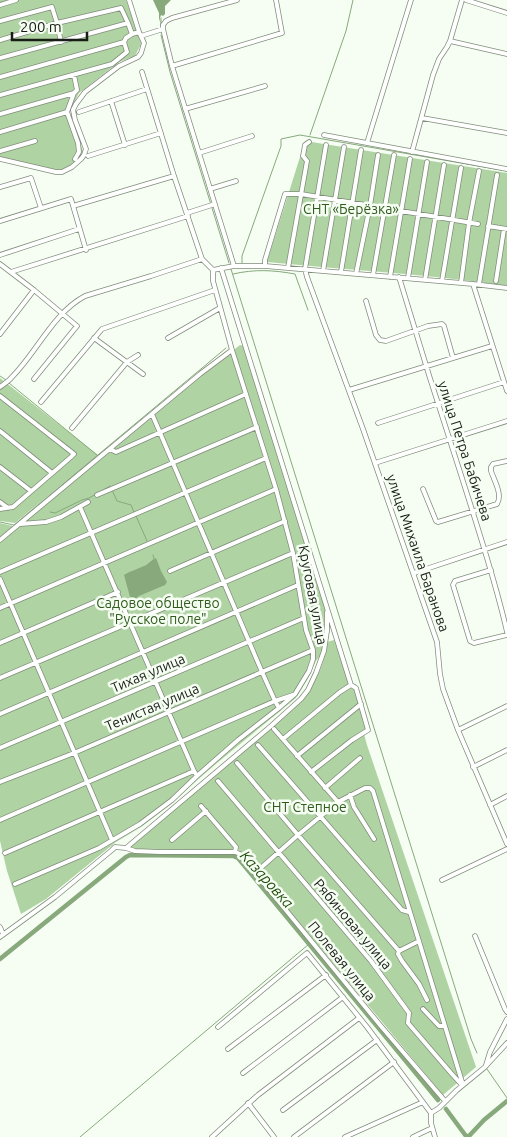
<svg xmlns="http://www.w3.org/2000/svg" width="507" height="1137" font-family="Ubuntu,sans-serif">
<rect width="100%" height="100%" fill="#f6fef3"/>
<path fill="#b0d3a4" d="M0 0H126L141 44 135 56 119 62 79 93 69 113 83 151C77 162 70 168 59 170L0 158Z
M305 141 507 173V286C428 274 347 270 267 262Z
M240 345 244 346 325 608 322 653 316 661 307 680 296 698 217 763 165 808 141 827 116 842 46 899 21 914 7 871 0 841V523L17 527 177 395Z
M0 378 98 455 15 523 0 521Z
M334 640 349 683 356 684 370 730 364 734 367 745 476 1067 443 1095 237 848 234 851 131 849V845L283 718C288 713 295 708 300 702 314 688 326 661 327 642Z"/>
<path fill="#87a97c" d="M153 0H171L165 6V14L163 16 161 15 160 18 161 26 159 18V13Z
M156 558 161 571 167 582 165 585 139 596 135 599 130 597 124 575C130 571 138 569 144 566 149 564 151 560 156 558Z"/>
<g fill="none" stroke-linecap="round" stroke-linejoin="round">
<path stroke="#87a97c" stroke-width="1" d="M161 18V26
M161 35 170 72 229 263
M310 135 346 31 353 0
M242 263V256L281 146V139L300 135 507 171
M231 269 471 1039 477 1053
M233 274C255 269 273 270 295 274L308 310
M0 376 6 380
M9 383 97 455
M112 490 117 501 131 505 134 512
M100 492 110 486
M50 512 55 513 82 500 89 498 96 494
M136 516 147 541
M0 522 14 525 226 348
M153 555 154 559
M487 1069 507 1098
M80 1137 309 944
M465 1137 466 1136"/>
<path stroke="#87a97c" stroke-width="4.5" d="M0 959 126 857 130 855 233 856 238 858 438 1100
M446 1109 466 1136H469L484 1120 507 1101"/>
<defs>
<path id="minor" d="M466 0 507 13
M0 5 16 0
M0 21 52 7 57 23 61 42
M163 29 172 66 234 266
M163 29V25L166 21 172 18 237 0
M141 36 163 29
M0 40 57 23 121 8 128 23
M450 41 507 54
M0 58 128 23 132 34 139 32
M172 66 282 33 276 0
M142 72 174 176 202 259 213 270
M0 77 124 42 126 38 132 34
M0 95 112 64 127 52 124 42
M111 101 125 145
M185 109 265 86
M67 112 78 143 79 152 75 159
M79 112 147 89
M0 114 74 93 77 90 74 75
M422 118 507 133
M0 132 67 112 74 93
M324 135 507 169
M367 143 411 0
M326 145 305 269 307 277 363 429 437 642 440 674 443 689 458 730 507 844
M0 151 35 141
M412 152 433 75 439 59 447 47 450 41 462 0
M199 153 252 136
M88 156 161 133
M0 159 56 172H62L72 167 81 159 84 155 86 149 75 120 73 110 76 104 85 92 119 66 138 57 141 53 144 43 139 32 129 0
M0 187 31 178 41 208
M210 189 236 181
M73 206 174 176
M187 213 215 204
M0 221 71 199 86 250
M488 226 507 229
M0 255 79 229
M0 264 34 290 77 326 34 379
M265 266V260L285 194H301L478 224
M221 268 351 685 356 688 368 730 352 740 311 772
M288 268 307 161 303 156 305 145 309 142
M213 270 234 266H265L473 284 507 288
M323 271 344 147
M11 272 188 216
M341 272 361 150
M356 274 370 206 378 155
M373 275 394 155
M390 277 410 159
M399 277C419 344 440 411 462 478 478 529 495 579 507 632
M408 278 427 162
M425 280 444 165
M442 281 461 168
M496 281 504 229
M461 283 469 223 479 171
M473 284 507 391
M479 284 497 175
M366 301 376 335 380 340 386 341 428 326 442 324 444 326 453 358
M0 334 34 290
M94 338 143 374
M168 338 220 308
M0 387C4 384 9 381 12 377 37 352 53 313 85 296L151 276 202 259
M349 390 492 346
M0 396 74 454 71 457 13 507 0 509
M41 402 102 329 215 290
M152 414 262 672 275 701 279 708
M378 423 504 382
M72 428 127 362 138 355
M0 431 52 473
M110 449 116 452 246 394
M375 463 507 421
M0 467 31 491
M423 489 436 521 438 522 497 504C503 495 494 480 491 471V467L493 464 507 461
M97 495 257 427
M0 502 8 508
M80 507 194 771 197 776
M20 524 46 522 61 517 88 502
M0 540 200 374 232 350
M491 570 455 581 453 585 470 641 474 643 507 635
M170 571 285 521
M0 572 266 458
M414 573 507 542
M0 579 112 840
M0 608 276 489
M0 643 118 592
M0 678 293 553
M0 714 298 585
M274 729 338 802
M458 730 507 706
M283 739 340 692 351 685
M258 745 402 910 409 912
M0 748 304 618
M297 756 361 704
M237 763 298 835 399 951
M473 767 507 750
M218 781 371 961 409 1013 408 1023 451 1073 461 1084
M0 782 74 753 313 650
M325 788 360 758
M350 795 354 807 374 839
M490 805 507 796
M201 806 236 847 235 852 240 854 380 1025 445 1101
M0 820 275 701 293 695
M172 840 206 811
M126 848 135 851 160 852H235
M5 853 194 771
M255 873 298 835 338 802 365 788H370L373 791 463 1085
M442 880 507 849
M15 884 99 848 140 824 172 800 197 776 238 740 279 708 295 694 309 671 313 659V650L306 630 304 618 293 553 276 489 232 350 213 281V270
M0 927 3 934
M475 936 505 1009 507 1012
M0 937 55 897 112 850 115 847 126 848 271 726 301 699 308 690 316 673 324 651 327 631V612
M419 941 399 951 398 954 402 961 419 984 427 1000
M423 1009 439 1026H444
M218 1027 307 953 367 1027 431 1113
M228 1049 326 975
M486 1065 490 1052 507 1019
M243 1073 343 997
M248 1103 274 1137
M283 1110 377 1040
M212 1137 258 1095 359 1018
M294 1137 394 1062
M345 1137 423 1102
M413 1137 432 1128
M435 1137 431 1123V1113L439 1108 457 1090 485 1067 507 1043"/>
</defs>
<use href="#minor" stroke="#808d7b" stroke-width="5.5"/>
<use href="#minor" stroke="#fff" stroke-width="4"/>
</g>
<g text-anchor="middle" dominant-baseline="central" stroke-width="5" stroke-linejoin="round" paint-order="stroke">
<g font-size="14" fill="#315c1e" stroke="#f6fef3">
<text x="351" y="209">СНТ «Берёзка»</text>
<text x="158" y="603">Садовое общество<tspan x="158" dy="16">"Русское поле"</tspan></text>
<text x="305" y="807">СНТ Степное</text>
</g>
<g font-size="14" fill="#181d16" stroke="#f6fef3">
<text transform="translate(465 451) rotate(72)">улица Петра Бабичева</text>
<text transform="translate(418 553) rotate(71)">улица Михаила Баранова</text>
<text transform="translate(313 595) rotate(79)">Круговая улица</text>
<text transform="translate(148 673) rotate(-23)">Тихая улица</text>
<text transform="translate(152 707) rotate(-23)">Тенистая улица</text>
<text transform="translate(353 924) rotate(50)">Рябиновая улица</text>
<text transform="translate(342 961) rotate(51)">Полевая улица</text>
</g>
<g font-size="15" font-style="italic" fill="#214c0b" stroke="#f6fef3">
<text transform="translate(267 879) rotate(48)">Казаровка</text>
</g>
</g>
<path d="M12 32v8h75v-8" fill="none" stroke="#181d16" stroke-width="2.5"/>
<text x="20" y="32" font-size="15" fill="#181d16" stroke="#f6fef3" stroke-width="4" paint-order="stroke">200 m</text>
</svg>
